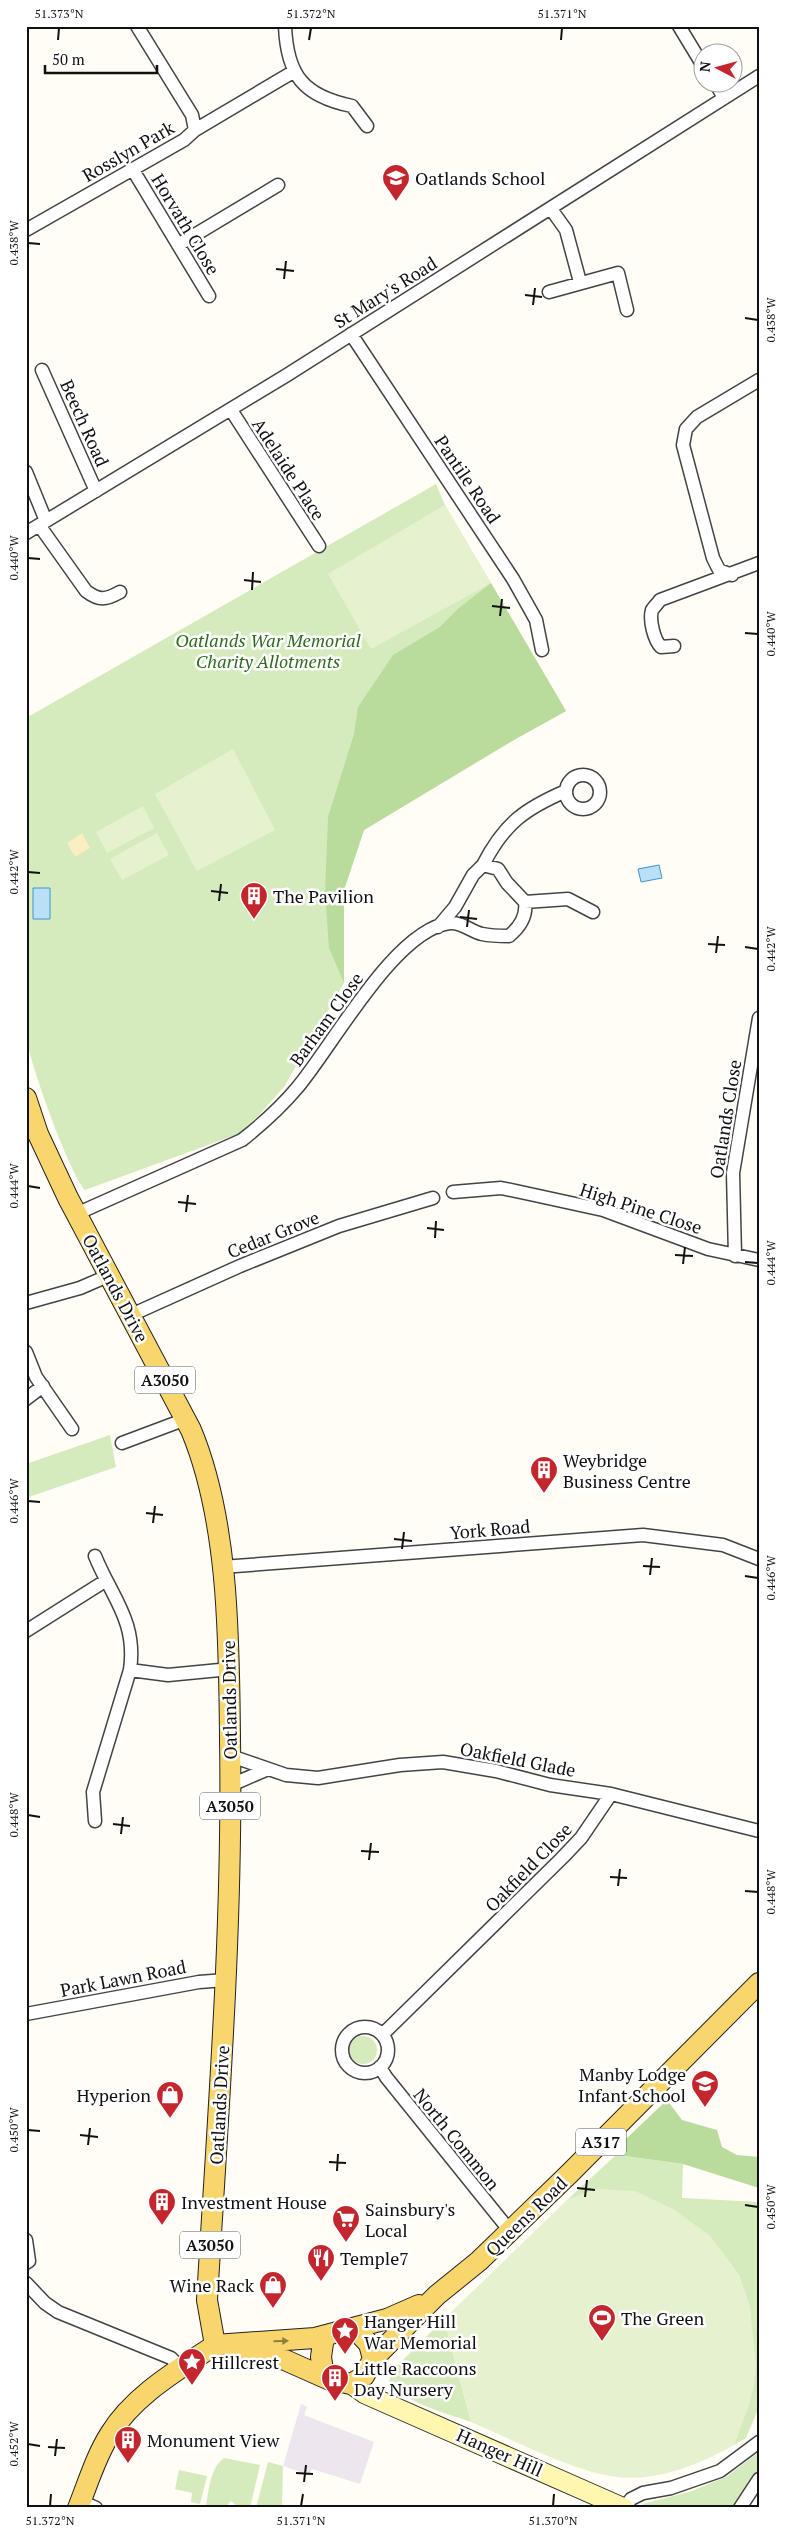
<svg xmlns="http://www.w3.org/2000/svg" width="785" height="2534" font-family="'PT Serif',serif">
<rect width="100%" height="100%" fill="#fffdf5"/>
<path fill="#eee6ef" d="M301 2404 307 2407 304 2415 374 2442 360 2484 312 2469 309 2475 283 2466Z"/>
<path fill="#d5ebbd" d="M436 484 445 505 566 711 512 741 364 830 344 890V983L284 1087 258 1116 238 1134 85 1190C69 1173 29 1061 26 1036 24 1014 26 992 26 970L29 960 26 955V718Z
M110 1435 116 1467 26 1498V1464Z
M349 2050a14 14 0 1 1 28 0a14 14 0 1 1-28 0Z
M616 2155 683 2164 682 2198 759 2202V2407L746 2438 734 2445 754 2385 750 2308 739 2275 709 2235 596 2189 567 2200Z
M444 2319 471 2422C447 2413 404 2403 389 2382L393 2370Z
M759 2452V2472L732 2508H652L642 2504 689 2492 726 2477Z
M224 2458 260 2465 250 2508H239L231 2501 225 2508 206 2506C209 2490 210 2468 224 2458Z
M268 2462 283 2466 282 2508H256Z
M179 2470 207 2476 200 2504 191 2502 192 2493 175 2489Z"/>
<path fill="#b9dc9c" d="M491 583 566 711 512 741 364 830 344 890V983L329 948 325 892 328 817 354 734 358 707 393 655 440 627 459 608Z
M667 2100 682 2120 717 2130 722 2147 737 2155 759 2157V2188L683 2164 610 2154Z"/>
<path fill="#fbeec1" d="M82 833 90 848 75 857 67 843Z"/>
<path fill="#e6f2cf" d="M445 505 491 583 371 649 328 574Z
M233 749 275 830 197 871 155 794Z
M143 806 154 828 107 853 96 832Z
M157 833 169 855 122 880 110 859Z
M596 2189 635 2191 673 2209 709 2235 739 2275 750 2308 756 2365 754 2385 749 2405 734 2445C699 2465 652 2484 610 2476 568 2469 511 2439 471 2422L444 2319 567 2200Z"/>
<path fill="#b9e0f7" stroke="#3f96cf" d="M659 865 662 878 641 882 638 869Z
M33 888H50V919H33Z"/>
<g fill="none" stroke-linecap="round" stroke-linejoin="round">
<defs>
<path id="minor" d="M285 26C287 75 303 96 352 106L367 126
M679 26 702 64
M715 82 724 98
M195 130 293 72
M133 170 209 296
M551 209 566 230 580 282
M26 230 184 140 195 130 192 115 137 26
M178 245 278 185
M549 292 618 273 627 310
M351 334 513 579 536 620 542 650
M42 370 96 491
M231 410 319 546
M26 472 46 521
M39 525 86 591C99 601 106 600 120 592
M26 533 287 375 759 76
M732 575 719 570 713 558 683 445 686 429 697 417 759 380
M674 646 661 647C654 640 649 620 652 610 654 607 658 603 660 600L759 563
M566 792a17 17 0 1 1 34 0a17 17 0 1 1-34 0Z
M483 865C504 824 524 809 566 791
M438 927 455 907 473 875 483 865 498 869 507 883 525 902
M453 1192 501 1188 525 1193 603 1210 708 1249 759 1260
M76 1214 242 1140C261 1125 281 1107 297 1088 332 1047 395 929 450 923 462 922 472 932 482 934 491 936 500 936 509 936 520 927 527 916 525 902L568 899 593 912
M735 1256 733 1173 759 1018
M26 1303 80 1288 110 1275
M131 1315 240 1266 339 1226 433 1198
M26 1352 36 1377 72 1429
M26 1399 43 1386
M122 1443 186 1419
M95 1556C112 1598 137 1621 130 1670L93 1792 95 1821
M222 1567 643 1535 723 1545 759 1559
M26 1631 105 1581
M130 1670 168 1675 230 1669
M231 1756 286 1775 318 1778 400 1765 443 1762 496 1771 550 1785 611 1794 759 1831
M231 1785 268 1769
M26 2014 199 1982 226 1980
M342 2050a23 23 0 1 1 46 0a23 23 0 1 1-46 0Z
M383 2034 562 1858 581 1838 611 1794
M380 2067 386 2077 510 2231
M26 2240 29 2261 26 2263
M26 2283 45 2303 58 2312 171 2358 181 2368
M81 2501 96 2508
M624 2508 631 2499 643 2493 671 2488 720 2471 759 2442
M740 2508 759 2479"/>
<path id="secondary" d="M351 2384 365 2394 624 2508"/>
<path id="primary" d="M26 1098 38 1134 68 1198 191 1430C229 1521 229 1640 230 1738 233 1926 218 2113 207 2300L215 2345
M215 2345 315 2338 387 2319 419 2305
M239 2350 285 2360 330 2380 351 2384 364 2376 373 2359 369 2344 354 2328
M373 2359 437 2295 479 2261 570 2173 759 1983
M324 2377 321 2357 324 2336
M78 2508C88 2483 96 2456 110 2434 134 2395 178 2370 215 2345"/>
</defs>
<use href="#minor" stroke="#444" stroke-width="15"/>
<use href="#secondary" stroke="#333" stroke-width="21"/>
<use href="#primary" stroke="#222" stroke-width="22"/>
<use href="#minor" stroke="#fff" stroke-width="12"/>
<use href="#secondary" stroke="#fff6b0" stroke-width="19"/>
<use href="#primary" stroke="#f9d66b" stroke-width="20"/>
</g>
<defs><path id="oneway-solid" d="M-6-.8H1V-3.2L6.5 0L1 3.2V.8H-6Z" transform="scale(1.25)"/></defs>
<use fill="#917d42" href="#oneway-solid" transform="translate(281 2341) rotate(-1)"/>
<path fill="none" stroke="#111" stroke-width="2" d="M58 40 59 28M309 40 311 28M561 40 562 28M28 243 40 244M276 269 294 271M284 279 286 261M525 295 542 297M533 305 535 288M745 318 758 320M28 558 40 559M244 580 261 582M252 590 253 572M492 606 510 608M500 616 502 599M745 633 758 634M28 872 40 873M211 891 228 893M219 901 221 884M460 917 477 919M467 927 469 910M708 944 725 945M745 947 758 949M716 953 718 936M28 1186 40 1188M178 1202 196 1204M186 1212 188 1195M427 1228 444 1230M435 1238 436 1221M675 1255 693 1256M745 1262 758 1263M683 1264 685 1247M28 1501 40 1502M146 1513 163 1515M153 1523 155 1506M394 1539 412 1541M402 1549 404 1532M643 1566 660 1567M650 1575 652 1558M745 1576 758 1578M28 1815 40 1817M113 1824 130 1826M121 1834 123 1817M361 1851 379 1852M369 1860 371 1843M610 1877 627 1878M618 1886 620 1869M745 1891 758 1892M28 2130 40 2131M80 2135 98 2137M88 2145 90 2128M329 2162 346 2163M337 2171 338 2154M577 2188 595 2190M585 2197 587 2180M745 2205 758 2207M28 2444 40 2446M48 2447 65 2448M55 2456 57 2439M296 2473 313 2474M304 2482 306 2465M50 2506 51 2494M301 2506 303 2494M553 2506 554 2494"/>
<defs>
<symbol id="school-pin" viewBox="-11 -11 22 30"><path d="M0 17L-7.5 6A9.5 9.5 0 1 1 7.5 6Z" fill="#c4262e" stroke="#fff"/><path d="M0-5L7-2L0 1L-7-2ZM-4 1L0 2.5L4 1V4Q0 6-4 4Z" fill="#fff"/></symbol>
<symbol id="building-pin" viewBox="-11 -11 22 30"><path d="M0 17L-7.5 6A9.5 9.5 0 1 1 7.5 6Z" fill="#c4262e" stroke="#fff"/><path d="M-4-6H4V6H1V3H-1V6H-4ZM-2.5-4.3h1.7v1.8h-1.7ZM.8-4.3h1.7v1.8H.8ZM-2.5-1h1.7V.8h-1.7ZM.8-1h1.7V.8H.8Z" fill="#fff"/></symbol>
<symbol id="shop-pin" viewBox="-11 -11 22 30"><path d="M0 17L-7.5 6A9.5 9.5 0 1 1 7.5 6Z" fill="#c4262e" stroke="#fff"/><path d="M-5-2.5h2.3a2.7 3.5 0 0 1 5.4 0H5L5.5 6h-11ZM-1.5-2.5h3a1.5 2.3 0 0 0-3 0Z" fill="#fff"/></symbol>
<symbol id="supermarket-pin" viewBox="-11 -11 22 30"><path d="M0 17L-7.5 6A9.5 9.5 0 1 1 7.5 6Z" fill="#c4262e" stroke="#fff"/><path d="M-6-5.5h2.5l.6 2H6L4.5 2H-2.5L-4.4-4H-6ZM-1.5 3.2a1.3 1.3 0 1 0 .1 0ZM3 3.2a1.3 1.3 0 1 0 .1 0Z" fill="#fff"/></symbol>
<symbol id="restaurant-pin" viewBox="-11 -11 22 30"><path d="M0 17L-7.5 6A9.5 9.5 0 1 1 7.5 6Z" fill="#c4262e" stroke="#fff"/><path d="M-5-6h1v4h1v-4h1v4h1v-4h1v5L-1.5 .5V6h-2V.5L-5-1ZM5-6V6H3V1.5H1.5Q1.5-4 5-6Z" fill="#fff"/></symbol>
<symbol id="stadium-pin" viewBox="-11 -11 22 30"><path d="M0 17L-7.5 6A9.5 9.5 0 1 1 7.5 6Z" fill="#c4262e" stroke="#fff"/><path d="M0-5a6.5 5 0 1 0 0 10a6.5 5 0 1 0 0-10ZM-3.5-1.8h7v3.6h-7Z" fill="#fff"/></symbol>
<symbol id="sight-pin" viewBox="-11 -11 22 30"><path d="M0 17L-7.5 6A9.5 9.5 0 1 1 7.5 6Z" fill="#c4262e" stroke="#fff"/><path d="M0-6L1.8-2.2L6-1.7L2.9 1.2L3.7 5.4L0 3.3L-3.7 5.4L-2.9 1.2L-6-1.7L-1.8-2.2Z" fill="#fff"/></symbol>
</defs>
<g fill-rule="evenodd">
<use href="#school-pin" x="380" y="162" width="32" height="43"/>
<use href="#building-pin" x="238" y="880" width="32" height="43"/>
<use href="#building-pin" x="528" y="1454" width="32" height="43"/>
<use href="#school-pin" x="689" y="2068" width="32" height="43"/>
<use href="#shop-pin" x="154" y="2079" width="32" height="43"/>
<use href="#building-pin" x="146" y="2186" width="32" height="43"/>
<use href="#supermarket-pin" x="330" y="2203" width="32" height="43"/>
<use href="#restaurant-pin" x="305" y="2242" width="32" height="43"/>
<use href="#shop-pin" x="257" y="2269" width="32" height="43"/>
<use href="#stadium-pin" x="586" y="2302" width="32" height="43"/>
<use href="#sight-pin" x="329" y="2315" width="32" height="43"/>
<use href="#sight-pin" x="176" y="2346" width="32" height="43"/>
<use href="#building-pin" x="319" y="2362" width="32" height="43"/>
<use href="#building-pin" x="112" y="2424" width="32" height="43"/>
</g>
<g text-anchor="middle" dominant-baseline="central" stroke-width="5" stroke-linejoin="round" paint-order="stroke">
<g fill="#fff" stroke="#585858" stroke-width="1">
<rect x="135" y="1366.5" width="60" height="27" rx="4"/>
<rect x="200" y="1792.5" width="60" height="27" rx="4"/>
<rect x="576" y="2128.5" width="50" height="27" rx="4"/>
<rect x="180" y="2231.5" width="60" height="27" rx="4"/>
</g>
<g font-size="16" font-weight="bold" fill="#111">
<text x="165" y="1380">A3050</text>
<text x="230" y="1806">A3050</text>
<text x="601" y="2142">A317</text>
<text x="210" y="2245">A3050</text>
</g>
<g font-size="18" fill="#111" stroke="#fff">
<text transform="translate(128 151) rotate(-30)">Rosslyn Park</text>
<text transform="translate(186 224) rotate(59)">Horvath Close</text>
<text transform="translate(385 292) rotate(-32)">St Mary's Road</text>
<text transform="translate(85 423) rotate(66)">Beech Road</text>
<text transform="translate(289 469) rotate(57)">Adelaide Place</text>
<text transform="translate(468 479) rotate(56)">Pantile Road</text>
<text transform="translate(326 1019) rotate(-54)">Barham Close</text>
<text transform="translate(725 1119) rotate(-81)">Oatlands Close</text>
<text transform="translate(641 1208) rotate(18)">High Pine Close</text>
<text transform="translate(273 1234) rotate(-22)">Cedar Grove</text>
<text transform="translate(116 1288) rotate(62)">Oatlands Drive</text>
<text transform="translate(490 1529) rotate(-5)">York Road</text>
<text transform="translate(229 1700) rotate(-91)">Oatlands Drive</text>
<text transform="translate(518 1759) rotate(11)">Oakfield Glade</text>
<text transform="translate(528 1867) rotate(-46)">Oakfield Close</text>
<text transform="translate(123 1978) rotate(-11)">Park Lawn Road</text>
<text transform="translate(219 2105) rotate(-87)">Oatlands Drive</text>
<text transform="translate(457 2139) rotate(51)">North Common</text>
<text transform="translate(526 2216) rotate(-44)">Queens Road</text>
<text transform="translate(500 2452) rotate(24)">Hanger Hill</text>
</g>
<g font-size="18" fill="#111" stroke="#fff" text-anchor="start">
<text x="415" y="178">Oatlands School</text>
<text x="273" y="896">The Pavilion</text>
<text x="563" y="1460">Weybridge<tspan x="563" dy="21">Business Centre</tspan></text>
<text x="686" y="2074" text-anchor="end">Manby Lodge<tspan x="686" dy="21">Infant School</tspan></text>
<text x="151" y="2095" text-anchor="end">Hyperion</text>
<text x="181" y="2202">Investment House</text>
<text x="365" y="2209">Sainsbury's<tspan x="365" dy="21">Local</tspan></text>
<text x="340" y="2258">Temple7</text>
<text x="254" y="2285" text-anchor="end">Wine Rack</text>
<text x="621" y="2318">The Green</text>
<text x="364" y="2321">Hanger Hill<tspan x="364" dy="21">War Memorial</tspan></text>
<text x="211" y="2362">Hillcrest</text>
<text x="354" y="2368">Little Raccoons<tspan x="354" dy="21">Day Nursery</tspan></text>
<text x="147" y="2440">Monument View</text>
</g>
<g font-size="18" font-style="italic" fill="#2f6b1f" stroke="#fff">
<text x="268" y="640">Oatlands War Memorial<tspan x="268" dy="21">Charity Allotments</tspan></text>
</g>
</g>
<rect width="785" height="2534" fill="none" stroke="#ffffff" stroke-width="55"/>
<g transform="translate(718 68) rotate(276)"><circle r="24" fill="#ffffff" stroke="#a0a0a0"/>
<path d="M0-4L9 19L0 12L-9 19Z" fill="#c4262e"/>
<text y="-8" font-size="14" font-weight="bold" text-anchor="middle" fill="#111111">N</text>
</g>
<path d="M45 65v8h112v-8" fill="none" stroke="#111111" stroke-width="2.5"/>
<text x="52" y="65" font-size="15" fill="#111111" stroke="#ffffff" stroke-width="4" paint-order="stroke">50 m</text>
<rect x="28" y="28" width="730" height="2478" fill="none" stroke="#111" stroke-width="2"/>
<g font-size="12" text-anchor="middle" fill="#111">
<text x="59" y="18">51.373°N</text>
<text x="311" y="18">51.372°N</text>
<text x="562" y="18">51.371°N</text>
<text transform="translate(14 243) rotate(-90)" y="4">0.438°W</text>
<text transform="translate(771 320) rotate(-90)" y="4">0.438°W</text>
<text transform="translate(14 558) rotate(-90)" y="4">0.440°W</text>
<text transform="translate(771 634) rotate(-90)" y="4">0.440°W</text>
<text transform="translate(14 872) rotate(-90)" y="4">0.442°W</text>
<text transform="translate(771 949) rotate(-90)" y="4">0.442°W</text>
<text transform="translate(14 1186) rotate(-90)" y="4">0.444°W</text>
<text transform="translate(771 1263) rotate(-90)" y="4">0.444°W</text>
<text transform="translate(14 1501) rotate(-90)" y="4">0.446°W</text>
<text transform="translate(771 1578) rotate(-90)" y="4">0.446°W</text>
<text transform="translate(14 1815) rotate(-90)" y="4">0.448°W</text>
<text transform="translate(771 1892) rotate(-90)" y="4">0.448°W</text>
<text transform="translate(14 2130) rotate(-90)" y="4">0.450°W</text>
<text transform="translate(771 2207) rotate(-90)" y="4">0.450°W</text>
<text transform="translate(14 2444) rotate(-90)" y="4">0.452°W</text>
<text x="50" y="2525">51.372°N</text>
<text x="301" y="2525">51.371°N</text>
<text x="553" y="2525">51.370°N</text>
</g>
</svg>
